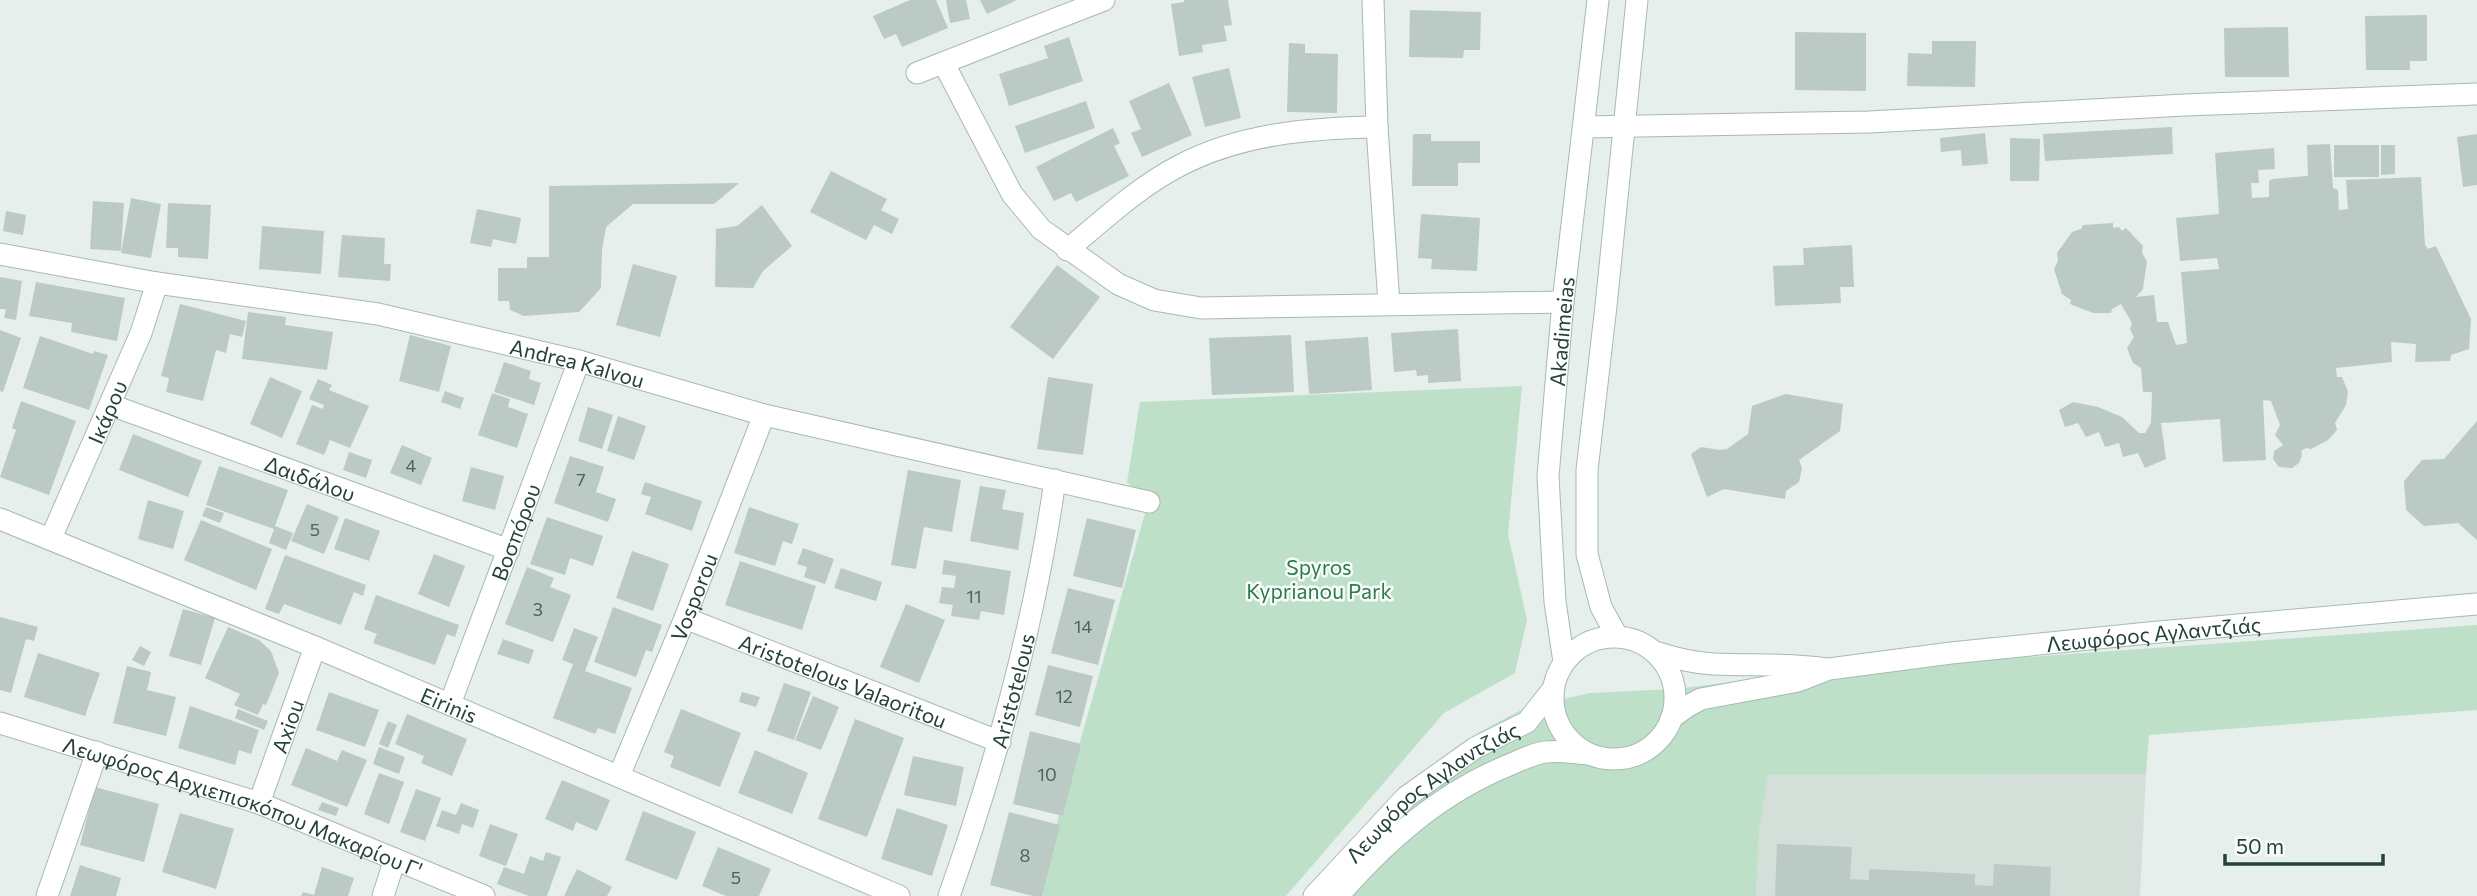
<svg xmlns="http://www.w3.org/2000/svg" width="2477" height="896" font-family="Commissioner,sans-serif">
<rect width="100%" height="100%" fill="#e6efeb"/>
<path fill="#d4dfda" d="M2146 774 2140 896H1756L1759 832 1767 775Z"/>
<path fill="#bfe0c8" d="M1522 386 1508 534 1527 620 1515 673 1444 713 1286 896H1036L1148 503 1127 482 1140 402Z
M2477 625V710L2149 735 2146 774 1768 775 1759 832 1756 896H1334L1429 783 1478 733 1525 708 1590 693 1674 689 1806 673Z"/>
<path fill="#bbcac4" d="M910 0H936L948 28 902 47 896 34 884 39 873 16Z
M946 0H966L970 19 950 23Z
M980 0H1017L987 14Z
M1184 0H1228L1232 25 1224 26 1227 41 1202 45 1203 52 1179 56 1171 4 1184 2Z
M1410 10 1481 12 1480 50H1464L1463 58 1409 57Z
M2427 15V61H2410V70H2366L2365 16Z
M2288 27 2289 77H2225L2224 28Z
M1795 32 1866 33V91L1795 90Z
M1069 37 1083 81 1009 106 999 74 1048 58 1044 46Z
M1932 41H1976L1975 87 1907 86 1908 53 1932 54Z
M1289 43 1305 44V53L1338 54 1337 113 1287 112Z
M1229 68 1241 118 1205 127 1192 77Z
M1169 83 1192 135 1142 157 1131 133 1141 129 1129 101Z
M1086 101 1095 128 1025 153 1015 126Z
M2172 127 2173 154 2045 161 2043 134Z
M1113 128 1120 143 1114 146 1129 176 1076 202 1071 193 1054 201 1036 167Z
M1985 133 1988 164 1962 166 1961 150 1941 152 1940 138Z
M1413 134H1431V141H1480V163H1458V186H1412Z
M2477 134V185L2463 187 2457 137Z
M2010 138 2040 139 2039 181H2010Z
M2330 144 2333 188 2338 190 2339 210 2348 209 2346 180 2421 177 2425 245 2428 249 2436 246 2471 319 2469 349 2451 355 2450 361 2415 362 2416 344 2391 342 2392 362 2336 368 2337 377H2342L2348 392 2346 405 2335 423 2337 430 2328 440 2311 449 2306 448 2301 451 2302 456 2299 463 2292 468 2279 467 2273 459 2274 451 2283 445 2275 435 2280 425 2271 401 2263 400 2266 460 2223 462 2220 419 2161 423 2166 459 2145 468 2138 453 2123 457 2119 443 2105 447 2099 432 2086 437 2078 423 2065 427 2059 410 2073 402 2098 407 2122 417 2139 433H2145L2151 423 2152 392H2143L2141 368 2133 363 2127 348 2134 337 2130 329 2132 323 2121 304 2112 309 2111 313H2093L2070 304 2071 300 2062 294 2054 269 2058 261 2057 253 2072 232 2081 229 2083 225 2113 223V228L2119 227 2122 231 2126 228 2143 246 2142 253 2147 261 2143 289 2136 297 2154 295 2157 322H2168L2176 345 2187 343 2181 272 2219 269 2217 258 2180 261 2176 218 2219 214 2215 153 2274 148 2275 169 2258 170 2259 183H2251L2252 198 2269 197V181L2272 179 2308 176 2307 145Z
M2334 145H2379V177H2334Z
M2381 145H2395V174L2381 175Z
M831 171 887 199 881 210 899 219 892 234 874 225 866 240 810 212Z
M739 183 714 204H633L606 227 602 250 601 288 579 312 524 316 510 310 509 301H498V268H527V257H549V186Z
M131 198 161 204 151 258 121 253Z
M93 201 124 203 121 251 90 249Z
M168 203 211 205 208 259 178 257V248H166Z
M762 205 792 246 763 271 753 288 715 287 716 229 737 226Z
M477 209 521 218 516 244 493 239 491 247 470 243Z
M6 211 26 215 23 235 3 231Z
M1421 214 1480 218 1477 271 1431 269 1432 259 1418 258Z
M262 226 324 231 321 274 259 269Z
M342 235 385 238 384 264H391L390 281 338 277Z
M1852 245 1854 287H1840L1841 303 1775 306 1773 266 1804 265 1803 248Z
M633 264 677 276 660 337 616 325Z
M1057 265 1100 297 1053 359 1010 327Z
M0 277 22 281 16 320 4 318 6 309H0Z
M36 282 125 298 117 341 71 332 72 323 29 316Z
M180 304 246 321 242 337 230 334 226 353 216 350 203 401 166 392 169 378 161 376Z
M248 312 286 317 285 325 333 332 327 370 242 359Z
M1458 329 1461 381 1428 383V375L1417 376 1416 370 1394 372 1391 333Z
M0 330 21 338 3 392 0 391Z
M410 335 451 346 439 392 399 381Z
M1291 335 1294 392 1212 395 1209 338Z
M40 336 93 354 94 351 108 355 89 410 23 388Z
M1368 337 1372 390 1309 394 1305 341Z
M504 362 531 371 529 379 541 383 534 405 494 392Z
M270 377 302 391 282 438 250 424Z
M1048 377 1093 384 1083 455 1037 449Z
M318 379 332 385 329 390 369 406 350 448 330 440 324 455 296 444 312 405 323 409 324 405 309 399Z
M445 391 464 398 460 409 441 402Z
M492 393 510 399 508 407 528 414 517 448 478 435Z
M1786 394 1843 404 1840 431 1799 460 1802 468 1799 482 1786 491 1785 499 1724 489 1707 497 1691 454 1701 447 1720 450 1727 449 1748 434 1752 406Z
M21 401 76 421 49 495 0 477 16 430 12 428Z
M588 407 613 415 602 449 578 441Z
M618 416 646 426 634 460 607 451Z
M2477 421V540L2458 523 2424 526 2406 510 2404 481 2422 460 2444 459Z
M133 434 202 461 188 497 119 470Z
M402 445 432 458 421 485 390 473Z
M349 452 372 460 366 478 343 470Z
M570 456 604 467 596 492 616 499 608 522 554 503Z
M219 466 288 490 275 526 293 533 286 550 269 543 274 529 206 505Z
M471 467 504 476 495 510 462 501Z
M908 470 961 480 952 532 924 527 916 569 891 565Z
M645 482 702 501 692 531 645 514 651 497 641 494Z
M980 486 1006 490 1002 509 1024 513 1018 550 970 541Z
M148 500 184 511 173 549 138 539Z
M307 504 339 517 324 554 291 541Z
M206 507 224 513 220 523 202 516Z
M749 507 799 524 792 544 783 541 775 566 734 553Z
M547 517 603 536 593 566 570 558 565 575 530 564Z
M345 518 380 531 369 561 334 549Z
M1087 518 1136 530 1122 588 1073 576Z
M201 520 272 549 256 590 184 560Z
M803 548 834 559 825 584 804 577 807 567 797 564Z
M632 551 669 564 653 611 616 598Z
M434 554 465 566 449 607 418 594Z
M285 555 366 585 363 596 354 592 341 625 284 604 279 614 265 609Z
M944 560 1011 571 1004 615 981 611 979 620 951 616 953 605 939 603 942 587 954 588 956 576 942 574Z
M740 561 816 586 802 630 725 605Z
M527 567 554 578 550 587 571 595 553 642 505 624Z
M841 568 882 582 876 601 834 588Z
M1068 588 1115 600 1098 665 1051 653Z
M376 595 459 625 455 637 447 634 435 665 373 643 377 634 364 629Z
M906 604 945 620 919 683 880 667Z
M613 607 662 625 652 652 646 650 636 677 594 662Z
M183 609 215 618 201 665 169 656Z
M0 617 38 627 34 641 26 639 11 693 0 690Z
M228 627 259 640 271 651 279 673 266 705 263 704 258 715 234 705 240 694 205 678Z
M574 628 598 637 585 671 632 688 615 734 598 728 595 734 553 718 573 664 562 660Z
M503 639 534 650 529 664 497 654Z
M140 646 151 652 144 666 132 660Z
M38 653 100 673 85 716 24 697Z
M1048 665 1093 676 1080 727 1035 715Z
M127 666 151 672 147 690 176 697 166 736 113 723Z
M784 683 811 692 794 740 767 731Z
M329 692 379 710 365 747 316 730Z
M742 692 760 697 756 707 739 702Z
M813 696 839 707 821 750 795 740Z
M190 706 259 730 251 754 239 750 235 765 178 748Z
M238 709 268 721 264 730 235 718Z
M681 709 741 733 720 787 670 767 674 756 664 752Z
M407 714 467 739 452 776 421 763 424 756 395 744Z
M855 719 904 738 867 837 818 819Z
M388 721 397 725 388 748 379 744Z
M1030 731 1081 744 1063 816 1013 804Z
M379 747 405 757 399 774 373 764Z
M306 748 337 761 342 750 367 760 347 807 291 785Z
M755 750 808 773 792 814 738 793Z
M913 756 964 767 956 806 904 795Z
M379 773 404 782 389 824 364 814Z
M562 780 610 800 597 831 576 822 573 831 545 819Z
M95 787 159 804 144 862 80 845Z
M416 789 441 798 425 841 400 832Z
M322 802 339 808 336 816 318 810Z
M461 803 479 810 473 828 462 824 459 834 436 826 442 810 456 815Z
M897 808 948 825 932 876 881 859Z
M643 811 696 832 677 880 625 860Z
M1009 812 1060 825 1042 896H1033L990 885Z
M180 813 234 829 216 889 162 872Z
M490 824 518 834 506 866 479 856Z
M1777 844 1852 847 1850 879 1869 880V869L1975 874V885L1993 886 1994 864 2051 867 2050 896H1775Z
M718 847 771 869 759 896H726L702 886Z
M546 852 561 857 547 896H529L497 884 504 867 524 874 530 856 543 861Z
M80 865 121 878 116 896H70Z
M322 867 354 878 348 896H301L303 892 314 895Z
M577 869 612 887 607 896H564Z"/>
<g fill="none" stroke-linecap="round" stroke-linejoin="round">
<defs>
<g id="street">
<path d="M1373 0 1377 127 1389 304"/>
<path d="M944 64 1012 194 1041 229 1118 284 1154 300 1201 308 1563 302"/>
<path d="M917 73 1104 0"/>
<path d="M1585 127 1869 122 2185 105 2477 94"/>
<path d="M1067 250C1102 221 1138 187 1179 166 1239 134 1310 128 1377 127"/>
<path id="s1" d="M0 254 157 283 378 314 579 361 764 415 1149 502"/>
<path id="s2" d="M111 405 509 550"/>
<path id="s3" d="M0 519 315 647 899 896"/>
<path id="s4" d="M51 538 141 333 157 283"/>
<path id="s5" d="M685 618 1000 742"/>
<path id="s6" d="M450 704 579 361"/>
<path id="s7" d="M0 723 259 803 484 896"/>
<path id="s8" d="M619 776 685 618 764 415"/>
<path id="s9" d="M259 803 315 647"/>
<path d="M47 896 97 752"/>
<path d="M383 896 395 859"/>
<path id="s10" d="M949 896C997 761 1035 622 1055 480"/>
</g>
<g id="secondary">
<path d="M1617 636 1601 607 1587 554V470L1606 306 1637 0"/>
<circle cx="1614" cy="698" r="61"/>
<path d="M1655 652C1674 658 1693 663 1713 664 1752 666 1789 663 1827 669"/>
<path id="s11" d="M1564 662 1555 602 1548 476 1563 302 1598 0"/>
<path id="s12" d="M1671 718 1688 706 1701 699 1798 681 1829 669 1951 653 2148 633 2477 604"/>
<path id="s13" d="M1314 896 1406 797 1475 748 1527 722 1553 689"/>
<path d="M1338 896C1387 840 1440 793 1509 765 1521 760 1532 754 1545 752 1559 750 1574 753 1588 754"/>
</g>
</defs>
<use href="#street" stroke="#a8b8b2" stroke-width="23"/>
<use href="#secondary" stroke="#a4bbb3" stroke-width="23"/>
<use href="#street" stroke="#fff" stroke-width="21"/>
<use href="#secondary" stroke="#fff" stroke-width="21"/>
</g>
<g text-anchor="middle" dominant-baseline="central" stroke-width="5" stroke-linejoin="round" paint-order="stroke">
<g font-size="18" fill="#4a645c">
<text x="411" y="465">4</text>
<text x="581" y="479">7</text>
<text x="315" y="529">5</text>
<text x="974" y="596">11</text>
<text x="538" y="609">3</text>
<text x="1083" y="626">14</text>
<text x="1064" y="696">12</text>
<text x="1047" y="774">10</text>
<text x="1025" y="855">8</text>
<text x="736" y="877">5</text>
</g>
<g font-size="21" fill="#24423a" stroke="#f7fbf9">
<text stroke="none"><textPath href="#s11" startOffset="332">Akadimeias</textPath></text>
<text stroke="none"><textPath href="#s1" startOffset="588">Andrea Kalvou</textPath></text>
<text stroke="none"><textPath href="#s4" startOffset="138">Ικάρου</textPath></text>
<text stroke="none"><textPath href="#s2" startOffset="212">Δαιδάλου</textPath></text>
<text stroke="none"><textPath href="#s6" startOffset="184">Βοσπόρου</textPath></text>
<text stroke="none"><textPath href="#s8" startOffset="194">Vosporou</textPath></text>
<text stroke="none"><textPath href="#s12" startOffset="494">Λεωφόρος Αγλαντζιάς</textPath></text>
<text stroke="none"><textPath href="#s5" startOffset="170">Aristotelous Valaoritou</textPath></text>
<text stroke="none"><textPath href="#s10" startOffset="215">Aristotelous</textPath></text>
<text stroke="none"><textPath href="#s3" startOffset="486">Eirinis</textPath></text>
<text stroke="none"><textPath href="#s9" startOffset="82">Axiou</textPath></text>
<text stroke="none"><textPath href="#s13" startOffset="159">Λεωφόρος Αγλαντζιάς</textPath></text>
<text stroke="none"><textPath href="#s7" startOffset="257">Λεωφόρος Αρχιεπισκόπου Μακαρίου Γ'</textPath></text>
</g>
<g font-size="21" fill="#2d7a4b" stroke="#f7fbf9">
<text x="1319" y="566">Spyros<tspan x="1319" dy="24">Kyprianou Park</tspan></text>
</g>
</g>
<path d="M2225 854v10h158v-10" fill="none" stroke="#24423a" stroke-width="3.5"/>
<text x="2236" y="854" font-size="21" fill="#24423a" stroke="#f7fbf9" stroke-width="5" paint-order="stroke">50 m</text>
</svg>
